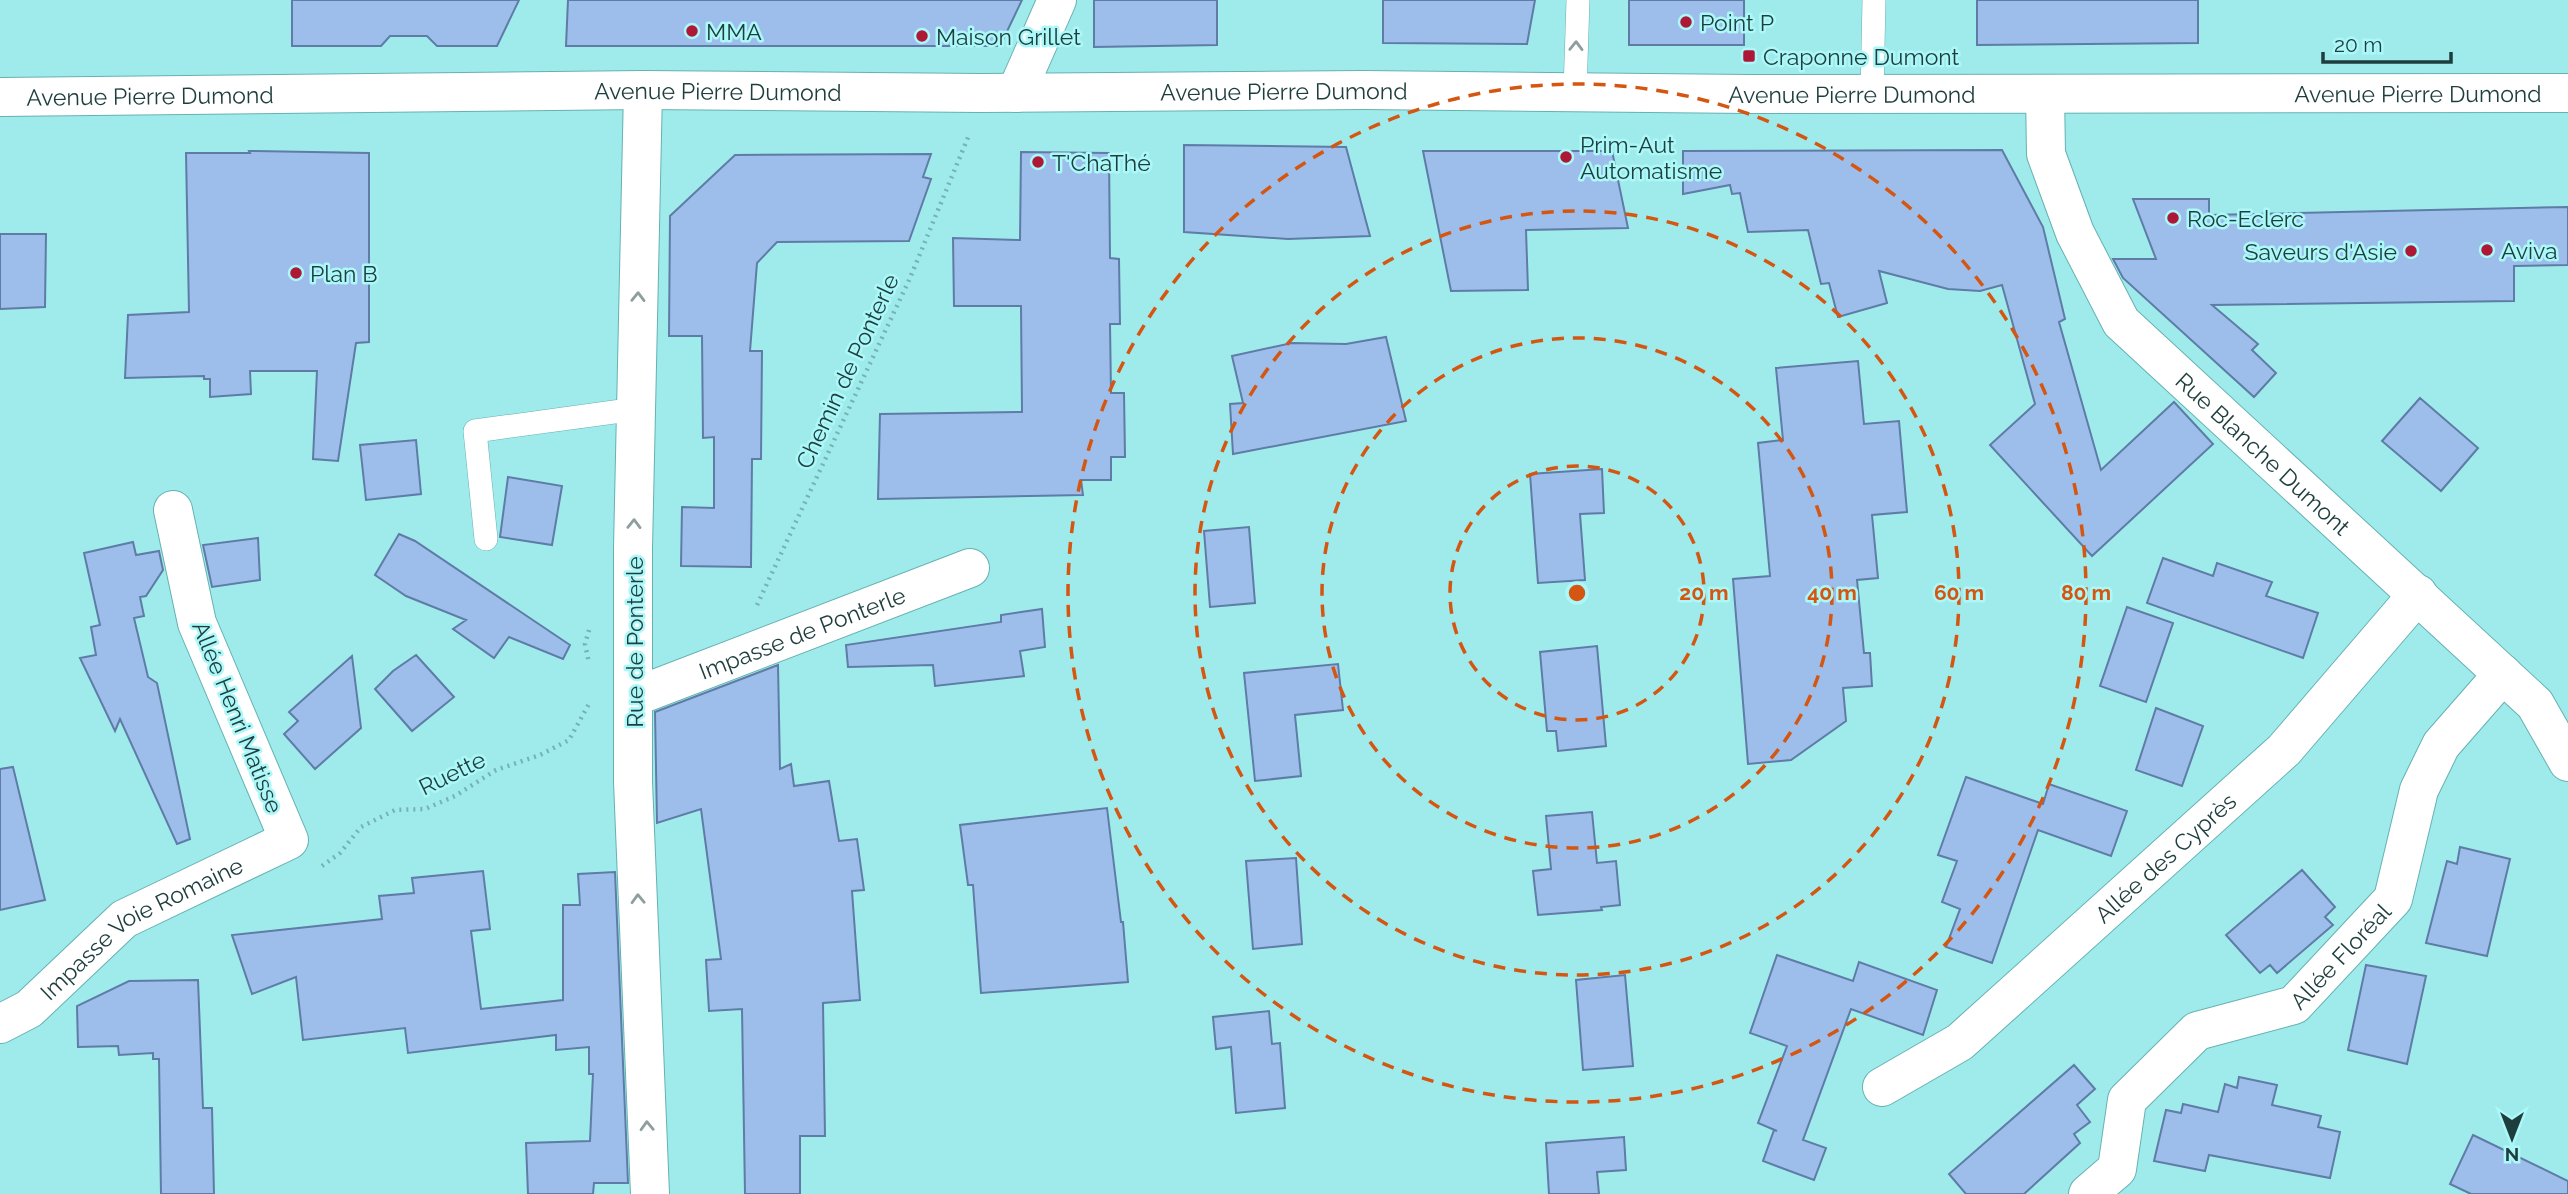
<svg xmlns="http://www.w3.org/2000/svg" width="2568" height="1194" font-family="Raleway,sans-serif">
<rect width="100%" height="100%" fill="#9febec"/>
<path fill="#9dbeeb" stroke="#5e7ca6" stroke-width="2" d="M292 0H519L497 46H437L427 36H390L381 46H292Z
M568 0H1022L1000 46H566Z
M1094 0H1217V45L1094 47Z
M1383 0H1535L1527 44 1383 43Z
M1629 0H1744V45H1629Z
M1977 0H2198V43L1977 45Z
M1184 145 1346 147 1370 236 1288 239 1184 232Z
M2002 150 2043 227 2065 319 2059 322 2101 470 2174 402 2213 444 2092 556 1990 445 2035 404 2002 285 1980 291 1948 289 1879 271 1887 303 1838 317 1829 283 1821 284 1808 230 1748 232 1740 193 1732 194 1730 185 1683 194V151Z
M249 151 369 153V342L356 343 338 461 313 459 317 371H250L251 394 210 397V379H204V376L125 378 128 315 189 312 186 153H250Z
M1423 151H1612L1628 228 1526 230 1528 290 1451 291Z
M1021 152 1109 153 1110 258 1119 259 1120 324H1110L1111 393H1124L1125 457H1111V480H1081L1083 495 878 499 880 414 1022 412 1021 306H954L953 238 1020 240Z
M931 154 923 177 931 179 909 241 777 242 757 263 750 351H762L761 459H752L751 567 681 566 682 507 714 508V437L703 438 702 336H669L670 216 735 155Z
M2133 199H2209V215L2568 207V265L2514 266V301L2212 305 2258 344 2252 350 2276 373 2254 397 2123 278 2113 259H2156Z
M0 234H46L45 307 0 309Z
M1386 337 1406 421 1233 454 1230 404 1243 403 1232 356 1292 343 1346 344Z
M1858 361 1864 424 1899 421 1907 512 1872 515 1878 578 1857 580 1864 653H1870L1872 686 1843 688 1846 721 1791 760 1748 764 1733 579 1770 576 1758 443 1783 440 1776 368Z
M2420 398 2478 448 2441 491 2382 441Z
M416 440 421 494 366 500 360 445Z
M1602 469 1604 513 1580 514 1585 580 1538 583 1530 474Z
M508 477 562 486 552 545 500 537Z
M1249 527 1255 603 1210 607 1204 531Z
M399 534 415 541 570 645 563 659 509 637 494 658 453 629 466 620 406 596 375 575Z
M258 538 260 580 212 587 203 545Z
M133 542 136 555 159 551 163 570 146 596 140 597 144 616 134 618 148 677 157 683 190 839 177 844 120 719 115 731 80 658 96 655 91 627 100 625 84 553Z
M2163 558 2213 576 2217 563 2272 582 2266 596 2318 613 2303 658 2147 603Z
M2127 607 2173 623 2146 702 2100 686Z
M1042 609 1045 647 1020 651 1024 676 935 686 933 665 848 667 846 645 1001 622V615Z
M1597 646 1606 746 1558 751 1556 731H1547L1540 652Z
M416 655 454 697 412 731 375 689 393 671Z
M352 656 361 728 315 769 284 734 298 721 289 712Z
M1338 664 1343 710 1295 715 1301 776 1255 781 1244 673Z
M778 665 780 769 791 764 794 786 829 781 839 841 857 839 864 890 852 891 860 1000 823 1003 825 1136H800V1194H745L742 1009 709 1011 706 960 721 959 701 809 657 823 655 712Z
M2156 708 2203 726 2182 786 2136 770Z
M13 767 45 900 0 910V769Z
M1966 777 2043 804 2049 784 2127 811 2111 856 2038 830 1992 963 1946 947 1960 909 1942 902 1957 861 1938 855Z
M1107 808 1121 922H1123L1128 982 981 993 973 885H968L960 825Z
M1592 812 1597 863 1616 861 1620 905 1601 907 1602 910 1538 915 1533 871 1551 869 1546 816Z
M2460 847 2510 859 2487 956 2426 943 2447 861 2457 864Z
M1296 858 1302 944 1253 949 1246 861Z
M2302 870 2335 907 2325 917 2333 925 2277 973 2270 965 2260 973 2226 935Z
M483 871 490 929 471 931 481 1009 563 1000V905H580L578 874 615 872 628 1183H594L593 1194H528L526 1143 590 1141 593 1074H589V1047L556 1050V1035L408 1053 405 1028 303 1040 296 977 252 994 232 935 382 919 379 896 414 893 412 878Z
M1777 955 1853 981 1859 962 1937 990 1923 1035 1851 1009 1803 1140 1826 1148 1814 1180 1763 1161 1774 1130 1777 1131 1758 1123 1787 1046 1750 1033Z
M2366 965 2426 976 2407 1064 2348 1050Z
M1625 975 1633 1066 1583 1070 1576 980Z
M198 980 203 1108H212L214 1194H161L159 1059H153V1053L119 1055 118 1046 78 1047 77 1006 129 981Z
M1269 1011 1272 1044 1280 1043 1285 1108 1236 1113 1231 1047 1216 1049 1213 1017Z
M2074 1065 2095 1089 2077 1105 2090 1122 2074 1134 2080 1143 2024 1194H1966L1949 1174Z
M2239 1077 2277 1085 2272 1105 2321 1116 2318 1127 2340 1132 2330 1178 2209 1155 2205 1171 2154 1161 2166 1110 2181 1113 2183 1104 2218 1112 2225 1084 2237 1088Z
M2473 1135 2568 1181V1194H2471L2450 1184Z
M1624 1137 1626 1170 1597 1172 1599 1194H1549L1546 1143Z"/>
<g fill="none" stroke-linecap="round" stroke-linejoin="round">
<defs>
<path id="lane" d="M1575 92 1578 0
M1872 94 1874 0
M486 539 475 431 636 409"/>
<g id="street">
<path d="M643 90 633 548V782L650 1194"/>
<path d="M1016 93 1057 0"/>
<path id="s1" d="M2045 94 2046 154 2075 233 2121 322 2535 704 2568 762"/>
<path id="s2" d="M634 697 970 568"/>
<path id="s3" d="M0 1024 29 1009 124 919 289 840 197 623 173 510"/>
<path id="s4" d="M1882 1087 1960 1042 2284 750 2418 594"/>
<path id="s5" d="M2088 1194 2117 1169 2127 1100 2197 1031 2294 1005 2393 899 2419 790 2441 745 2503 674"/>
</g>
<g id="secondary">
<path id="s6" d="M0 97 643 90 980 93 1364 90 1749 94 2568 93"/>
</g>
</defs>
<use href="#lane" stroke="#66b1b2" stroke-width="24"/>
<use href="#street" stroke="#66b1b2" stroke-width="40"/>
<use href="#secondary" stroke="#66b1b2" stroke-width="40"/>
<path stroke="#75b3b3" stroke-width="4.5" stroke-dasharray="2 5" stroke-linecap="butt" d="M757 605 910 278 969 135
M589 630 585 644 589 663
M322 866 340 853 361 827 395 810 425 809 455 796 496 770 540 755 569 740 590 702"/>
<use href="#lane" stroke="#fff" stroke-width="23"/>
<use href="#street" stroke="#fff" stroke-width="38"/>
<use href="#secondary" stroke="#fff" stroke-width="38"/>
</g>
<defs><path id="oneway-chevron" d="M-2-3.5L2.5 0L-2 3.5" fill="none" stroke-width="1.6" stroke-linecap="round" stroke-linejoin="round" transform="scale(1.75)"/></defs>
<g stroke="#8e9e9e">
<use href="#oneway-chevron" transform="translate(1576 46) rotate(-89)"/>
<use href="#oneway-chevron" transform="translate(638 297) rotate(-89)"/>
<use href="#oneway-chevron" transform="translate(634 524) rotate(-89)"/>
<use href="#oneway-chevron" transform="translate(638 899) rotate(-92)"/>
<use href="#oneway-chevron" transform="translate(647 1126) rotate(-92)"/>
</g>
<g fill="none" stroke="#d45611" stroke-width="3.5" stroke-dasharray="12 9">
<circle cx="1577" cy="593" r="127"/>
<circle cx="1577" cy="593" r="255"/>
<circle cx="1577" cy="593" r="382"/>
<circle cx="1577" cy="593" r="509"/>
</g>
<g fill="#ad1837" stroke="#acf8f9" stroke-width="2.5">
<circle cx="1686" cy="22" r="7"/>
<circle cx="692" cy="31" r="7"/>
<circle cx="922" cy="36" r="7"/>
<rect x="1742" y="49" width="14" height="14" rx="3.5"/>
<circle cx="1566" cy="157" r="7"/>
<circle cx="1038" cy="162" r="7"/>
<circle cx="2173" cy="218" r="7"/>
<circle cx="2487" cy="250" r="7"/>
<circle cx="2411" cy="251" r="7"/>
<circle cx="296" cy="273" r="7"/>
</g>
<g text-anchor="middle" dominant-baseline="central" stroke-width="5" stroke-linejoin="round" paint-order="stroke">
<g font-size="23" fill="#1e3d3d" stroke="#acf8f9" text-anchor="start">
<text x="1700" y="22">Point P</text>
<text x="706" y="31">MMA</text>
<text x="936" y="36">Maison Grillet</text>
<text x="1763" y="56">Craponne Dumont</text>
<text x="1580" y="144">Prim-Aut<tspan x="1580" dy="26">Automatisme</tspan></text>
<text x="1052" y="162">T'ChaThé</text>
<text x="2187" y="218">Roc-Eclerc</text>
<text x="2501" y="250">Aviva</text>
<text x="2397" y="251" text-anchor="end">Saveurs d'Asie</text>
<text x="310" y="273">Plan B</text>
</g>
<g font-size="23" fill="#1e3d3d" stroke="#acf8f9">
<text stroke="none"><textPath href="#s6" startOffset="718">Avenue Pierre Dumond</textPath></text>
<text stroke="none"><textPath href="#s6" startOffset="1284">Avenue Pierre Dumond</textPath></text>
<text stroke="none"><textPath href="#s6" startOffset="1852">Avenue Pierre Dumond</textPath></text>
<text stroke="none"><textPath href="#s6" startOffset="2418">Avenue Pierre Dumond</textPath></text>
<text stroke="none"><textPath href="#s6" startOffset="150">Avenue Pierre Dumond</textPath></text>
<text transform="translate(847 371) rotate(-65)">Chemin de Ponterle</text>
<text stroke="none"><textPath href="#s1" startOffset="438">Rue Blanche Dumont</textPath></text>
<text stroke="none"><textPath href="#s2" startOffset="180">Impasse de Ponterle</textPath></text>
<text transform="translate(634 642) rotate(-90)">Rue de Ponterle</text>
<text transform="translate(238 717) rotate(68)">Allée Henri Matisse</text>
<text transform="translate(452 773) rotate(-26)">Ruette</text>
<text stroke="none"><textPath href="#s4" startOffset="366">Allée des Cyprès</textPath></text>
<text stroke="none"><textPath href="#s3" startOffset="173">Impasse Voie Romaine</textPath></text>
<text stroke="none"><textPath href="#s5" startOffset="374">Allée Floréal</textPath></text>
</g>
</g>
<circle cx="1577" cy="593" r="10" fill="#d45611" stroke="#acf8f9" stroke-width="3.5"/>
<g font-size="21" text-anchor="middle" font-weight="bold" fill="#d45611" stroke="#acf8f9" stroke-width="5" stroke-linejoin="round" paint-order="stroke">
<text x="1704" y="600">20 m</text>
<text x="1832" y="600">40 m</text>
<text x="1959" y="600">60 m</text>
<text x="2086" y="600">80 m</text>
</g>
<g transform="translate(2512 1138) rotate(180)" stroke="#acf8f9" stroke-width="5" paint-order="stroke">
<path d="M0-5L12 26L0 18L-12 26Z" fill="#1e3d3d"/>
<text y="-10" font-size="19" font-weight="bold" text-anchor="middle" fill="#1e3d3d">N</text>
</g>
<path d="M2323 52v10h128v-10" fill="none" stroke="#1e3d3d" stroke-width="3.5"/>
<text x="2334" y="52" font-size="21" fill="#1e3d3d" stroke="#acf8f9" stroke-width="5" paint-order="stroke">20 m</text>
</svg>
